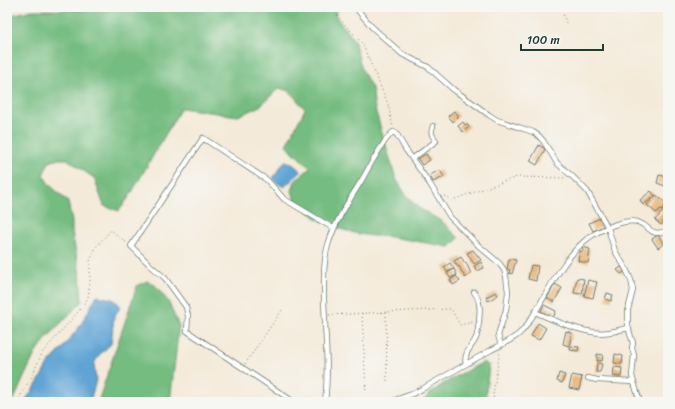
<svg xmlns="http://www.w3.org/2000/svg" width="675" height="409" font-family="Sriracha,sans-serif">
<rect width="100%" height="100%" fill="#f6f6f2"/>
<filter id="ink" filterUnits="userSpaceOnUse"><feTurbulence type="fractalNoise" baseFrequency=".025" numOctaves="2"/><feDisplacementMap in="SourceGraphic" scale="8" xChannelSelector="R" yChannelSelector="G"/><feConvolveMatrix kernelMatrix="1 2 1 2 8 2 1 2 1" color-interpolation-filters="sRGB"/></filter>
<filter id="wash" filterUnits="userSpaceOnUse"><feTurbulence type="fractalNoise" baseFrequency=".012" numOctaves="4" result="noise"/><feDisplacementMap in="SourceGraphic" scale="16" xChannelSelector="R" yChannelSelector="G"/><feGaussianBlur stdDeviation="0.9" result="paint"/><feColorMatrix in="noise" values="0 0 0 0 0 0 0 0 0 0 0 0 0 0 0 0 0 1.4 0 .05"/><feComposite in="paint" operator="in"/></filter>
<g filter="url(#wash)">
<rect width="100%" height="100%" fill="#f4ead9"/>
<path fill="#74bc80" stroke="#4a7c5a" d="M119 7H338L336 17 354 40 362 70 372 88 375 109 396 179 406 195 419 208 443 222 459 238 450 247 385 236H373L358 234 340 229 317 219 295 200 292 191 295 181 310 168 286 145 305 109 289 91 279 88 260 106 238 116 181 108 129 197 119 211 104 206 94 178 67 159H58L49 162 43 175 49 184 68 202 72 221V232L80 274 82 301 46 339 35 354 25 375 13 402H7V16L32 10H107Z
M147 281 154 284 168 301 179 326 170 402H98L137 286Z
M484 362 489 366 486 392V402H423C429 389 470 369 484 362Z"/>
<path fill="#61a4d5" stroke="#407084" d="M286 161 291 163 301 171V172L284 187 276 182 273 178 284 162Z
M97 295C109 301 112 294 121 307L114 316 111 344 99 355 94 364 96 380 91 398 86 402H24L37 384 48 364 61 350 80 326Z"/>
<g id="blocks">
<path fill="#e9b77f" d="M454 111 459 116 453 122 448 116Z
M463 122 465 125 467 124 469 127 463 132 458 126Z
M539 145 545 149 537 165 530 161Z
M426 154 430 160 422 165 418 159Z
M440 170 444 177 433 182 430 175Z
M659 175 668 177 665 186 657 183Z
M651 191 655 196 643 205 640 200Z
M656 195 667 204 662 210 661 209 656 213 647 205Z
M667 207 668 208V219L667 218 661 225 655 220Z
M600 218 604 226 593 231 589 223Z
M658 235 664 244 658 248 652 239Z
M583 247 590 249 588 263 578 261 580 251 582 252Z
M473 250 481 260 474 264 467 253Z
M461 257 465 263 466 262 471 274 465 278 459 266 458 267 454 261Z
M509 259 516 260 512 274 509 273 510 270 507 269Z
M481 262 484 268 477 271 474 266Z
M450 263 454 269 447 272 444 267Z
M531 265 538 266 536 281 528 279Z
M621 267 625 271 621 274 617 270Z
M454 269 457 275 450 278 447 273Z
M456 276 460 281 453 285 450 280Z
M577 278 584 279 582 294 574 293Z
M588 280 597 282 593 298 584 296Z
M555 284 562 288 554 302 547 298Z
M496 292 498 295 488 301 486 297Z
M607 293 613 295 611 301 605 299Z
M544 305 556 311 553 318 541 311Z
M538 323 546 328 539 340 531 336Z
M566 331 572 333 569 346 563 344Z
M570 346 579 347 578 351 570 350Z
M597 354 603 355 602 361H597Z
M615 354 623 356 622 364 614 363Z
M597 363 602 364 600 372H596Z
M614 367 622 368 621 377 613 376Z
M559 373 565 375 562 383 557 381Z
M572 375 582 377 579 390 569 388Z"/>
</g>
</g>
<g filter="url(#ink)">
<use href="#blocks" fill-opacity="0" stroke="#6a7a6e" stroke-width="1"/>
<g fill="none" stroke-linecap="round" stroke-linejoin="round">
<defs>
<path id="street" d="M355 7 372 27 402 54 428 67 454 90 474 104 489 115 497 120 533 132 539 136 544 142 557 163 574 178 587 191 603 219 608 228 615 251 626 269 631 280 633 290 628 310V325L630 334 633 343 632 348 634 355 632 376 640 402
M412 159 436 141C432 135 430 133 433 126
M535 312C556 321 587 336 610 332 616 331 623 329 629 328
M466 364C463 353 472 347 476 338 478 333 478 328 479 322 480 311 481 301 474 292
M588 378 597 380 633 382
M294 402 187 331 188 316 186 307 165 278 151 266 131 246 203 138 267 180 284 199 333 228
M325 402C329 368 325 333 324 299 324 281 323 262 328 245 335 221 350 199 363 178 369 167 384 139 393 132L396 133 406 150 430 184 450 217 479 246 499 263 504 270 506 276 508 292 506 310 498 335 501 345
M390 402 412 394 422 389 491 350C501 345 515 339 522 331 528 325 531 318 536 311 551 285 572 243 600 231 611 226 625 219 638 222 652 227 648 237 668 231"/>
</defs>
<use href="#street" stroke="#6a7a6e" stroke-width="6"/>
<path stroke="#6a7a6e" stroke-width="1" stroke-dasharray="1 3" stroke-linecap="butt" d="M561 7 566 23
M334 8 339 18 362 43 388 104 393 128
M444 196 452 200 517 177 566 178
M386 312 387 383
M362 313 366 392
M329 315 448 309H451L460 325 474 322
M245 364 282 310
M17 402 32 376 42 353 78 312 88 298 90 283V261L96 247 111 230 127 243
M494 402 493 394 500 351"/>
<use href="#street" stroke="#fff" stroke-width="4.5"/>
</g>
</g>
<rect width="675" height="409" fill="none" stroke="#f6f6f2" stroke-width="24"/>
<path d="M521 44v6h82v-6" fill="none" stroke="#1f3d34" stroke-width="2"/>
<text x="527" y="44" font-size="12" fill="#1f3d34" stroke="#f6f6f2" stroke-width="3" paint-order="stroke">100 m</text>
</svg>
